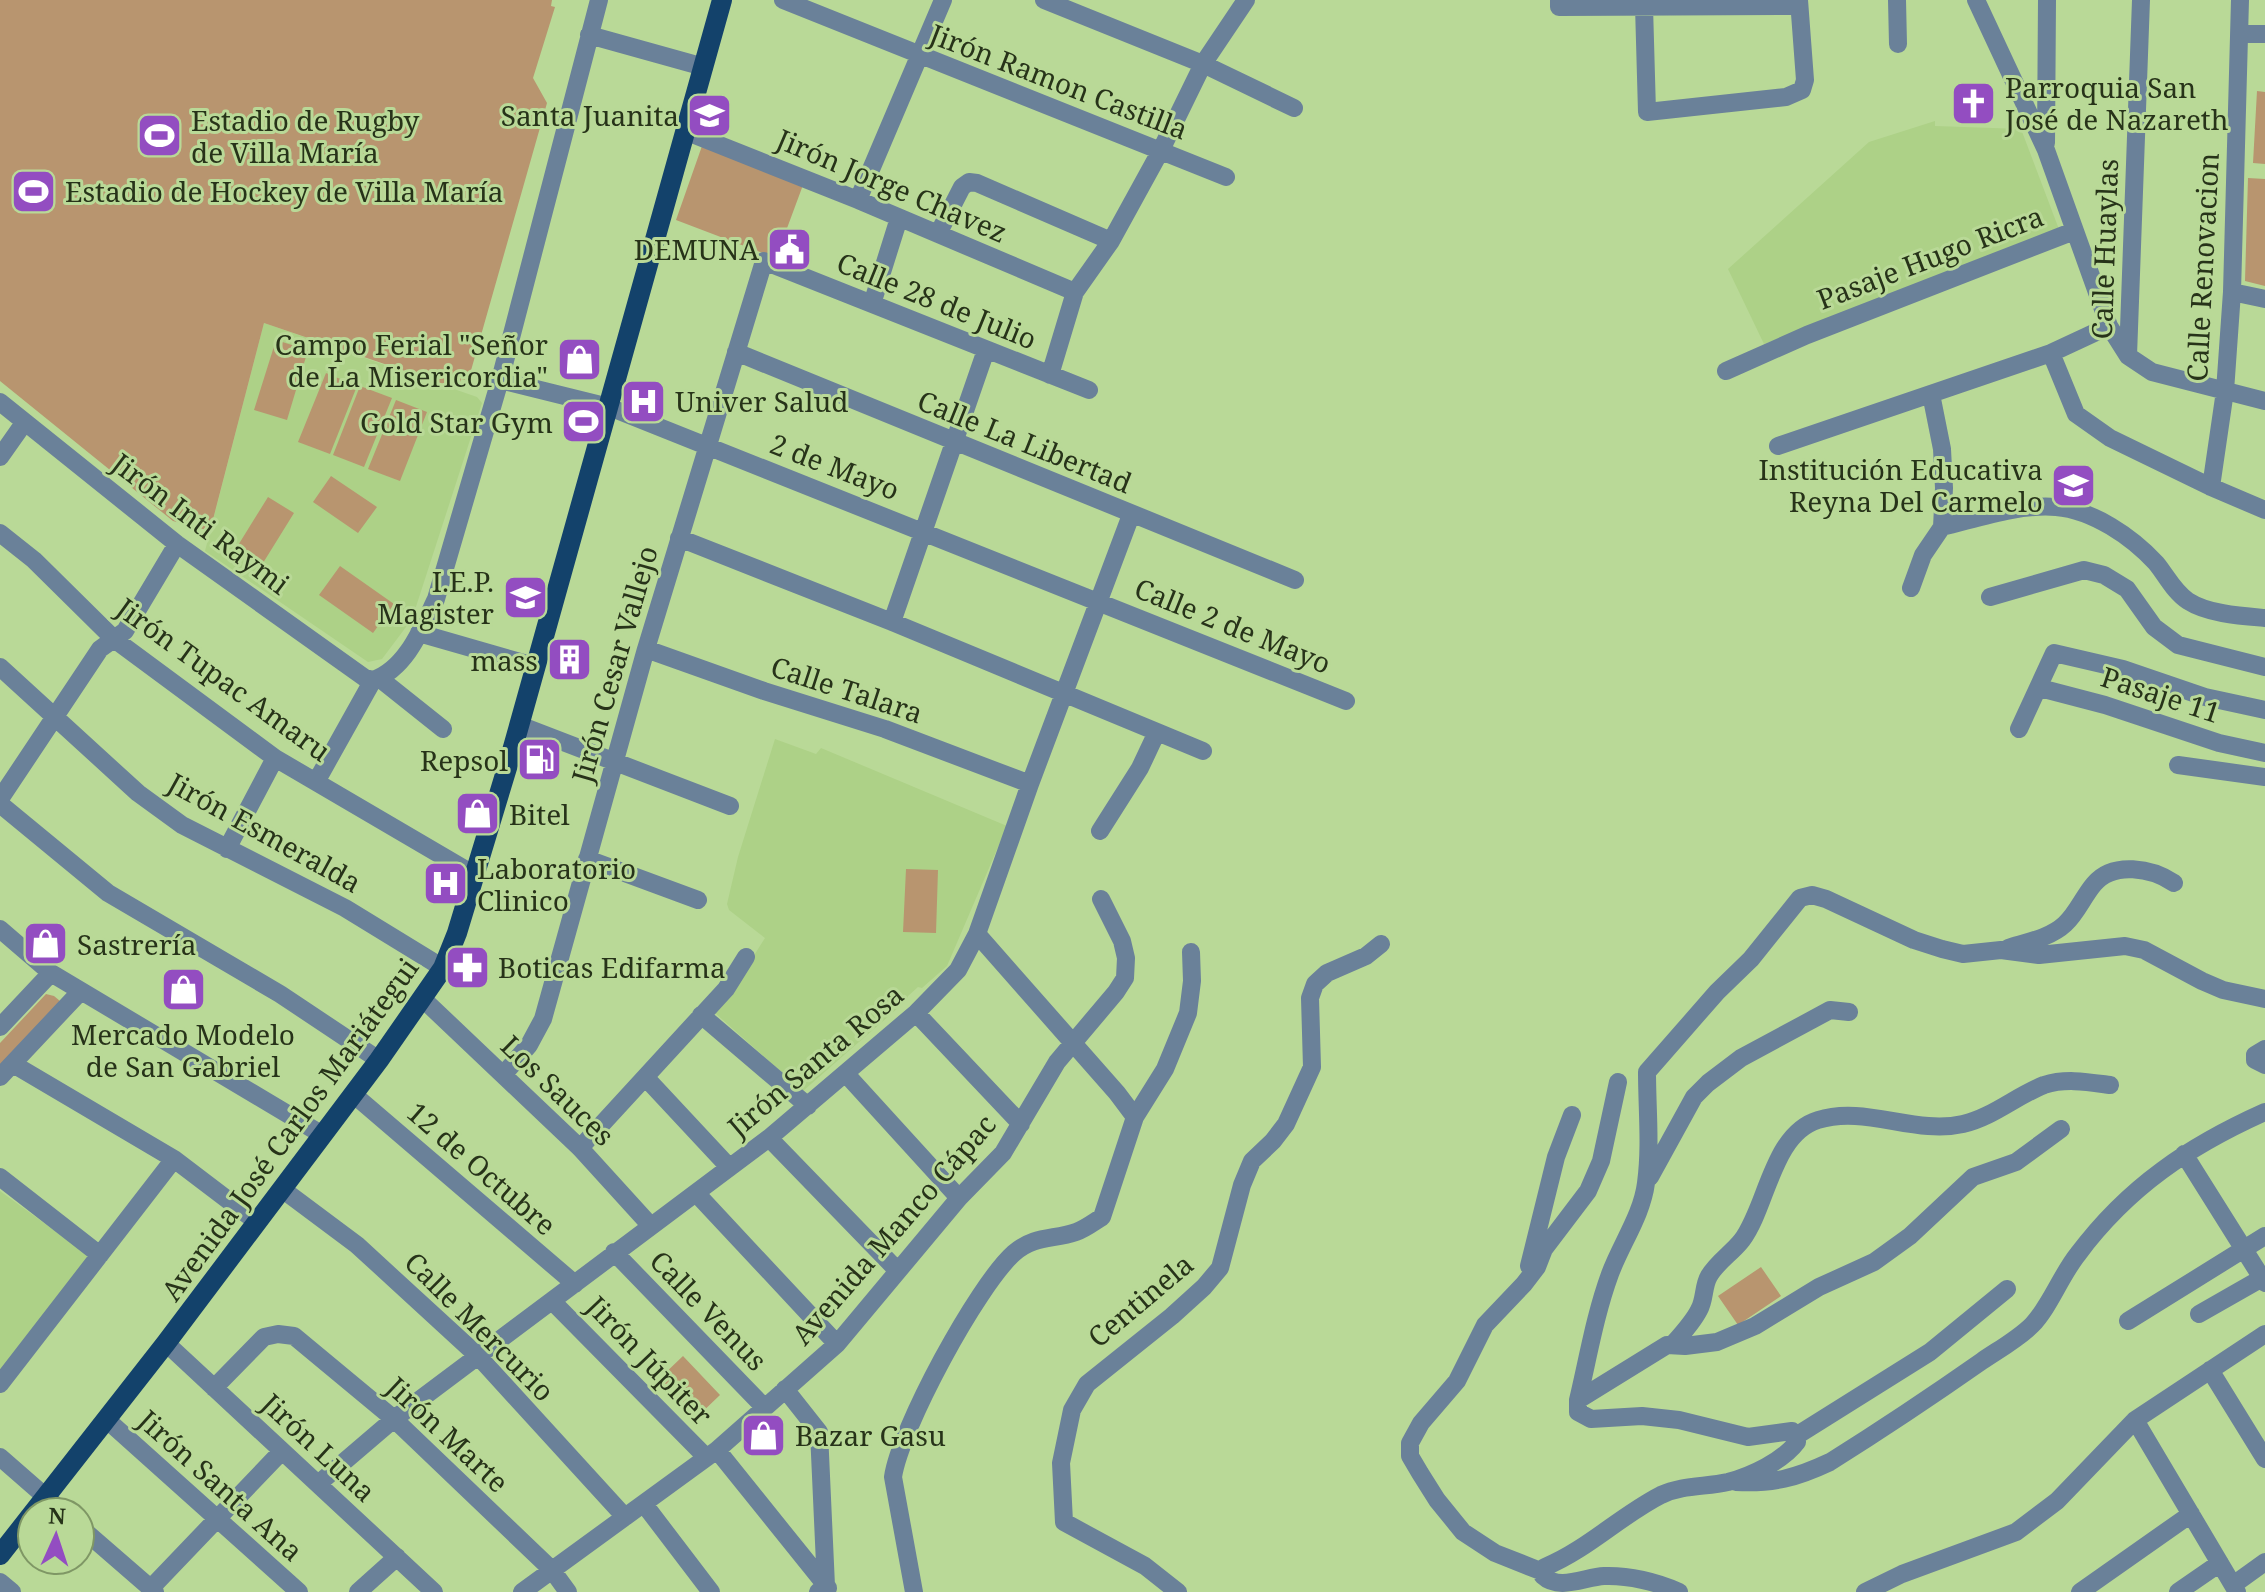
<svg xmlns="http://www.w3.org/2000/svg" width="2265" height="1592" font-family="'Noto Serif',serif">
<rect width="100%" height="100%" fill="#b9d997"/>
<path fill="#add187" d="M1935 121V126L2021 129 2060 232 1764 344 1728 269 1869 142Z
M264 323 477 397 482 403 412 619 382 659 368 662 205 551Z
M775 739 816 754 821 748 1007 826 947 966 922 988 918 987 908 996 907 1000 803 1091 715 1013 723 1005 765 938 729 910 727 904 738 857Z
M0 1191 88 1255 87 1260 0 1372Z"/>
<path fill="#b8956f" d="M0 0H552L551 6 555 7 533 78 547 103 468 381 461 379 458 389 264 323 210 531 173 521 0 381Z
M2257 91 2265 92V164L2253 163Z
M702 146 803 185 776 258 676 220Z
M2248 178 2265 179V286L2245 281Z
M276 340 308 350 287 420 254 410Z
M326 373 357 386 330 454 298 442Z
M360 386 392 398 364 467 333 455Z
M396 400 427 412 400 481 368 469Z
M331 476 377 507 358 533 313 502Z
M268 497 294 513 263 563 237 547Z
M340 566 394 604 373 633 319 595Z
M906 869 938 870 936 933 903 932Z
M46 994 54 996 60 1001 0 1071V1043Z
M1761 1267 1781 1296 1738 1325 1718 1296Z
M683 1356 720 1395 697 1417 660 1378Z"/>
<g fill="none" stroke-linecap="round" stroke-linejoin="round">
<path stroke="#6a8199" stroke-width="18" d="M783 0 1226 177
M1044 0 1203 64 1294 108
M1559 0V7L1799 6
M1897 0 1898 44
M1976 0 2046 150 2109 326 2128 356 2152 372 2265 401
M1644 6 1647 112 1786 97 1802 90 1805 80 1799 0
M2240 34H2265
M589 35 704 67
M687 132 858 200 1075 292
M2046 143 2047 0
M858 200 943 0
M938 234 962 187 969 182 977 183 1111 241
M2232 292 2265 299
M872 304 899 218
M736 352 1295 580
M2051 353 2076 414 2110 438 2211 487 2265 510
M2128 356 2141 0
M1726 371 1807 335 2074 231
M1050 375 1075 292 1111 241 1161 150 1203 64 1246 0
M500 380 609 407 1346 701
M0 402 177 544 365 678 373 680
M1778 446 2051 353 2109 326
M0 457 24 423
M2211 487 2225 391 2232 292 2240 0
M1942 527C1979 518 2018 504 2056 507 2093 510 2132 537 2156 563 2166 575 2174 592 2188 601 2208 614 2241 616 2265 618
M0 533 34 560 114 639 275 758 473 874
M679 538 892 622 1203 751
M1911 588 1923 555 1942 527 1944 488 1942 449 1931 394
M1990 597 2084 570 2104 575 2127 589 2154 627 2178 645 2265 667
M892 622 986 350
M419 633 534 666
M646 649 764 691 885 729 1030 784
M0 667 138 793 182 825 345 908 443 968
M379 678 443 729
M373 680C406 669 422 628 436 599L500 380 599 0
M2040 688 2105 705 2219 743 2265 753
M519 725 730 806
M2019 729 2054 653 2123 669 2205 697 2265 710
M2178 765 2265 777
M316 782 373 680
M0 799 100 649 125 631 177 544
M0 804 108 893 280 994 379 1060
M1100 831 1140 768 1156 734
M227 849 275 758
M587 859 698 900
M0 929 51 973 321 1134
M977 934 1117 1093 1135 1117
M2008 948C2027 942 2050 938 2065 924 2077 913 2083 897 2094 884 2113 861 2152 868 2174 883
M423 999 580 1148 650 1225
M916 1013 1021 1124
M701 1015 808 1106
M0 1027 51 973
M2265 1049 2255 1055V1060L2265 1065
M13 1064 174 1159 257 1222
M846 1074 959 1198
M503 1075 529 1045 543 1019 646 649 764 261 1089 390
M0 1077 80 992
M646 1078 729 1167
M353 1094 575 1284
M769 1138 898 1271
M580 1148 726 989 746 957
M2184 1154 2265 1283
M0 1177 100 1255
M1650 1177 1694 1097 1708 1083 1741 1058 1830 1010 1849 1012
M282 1189 357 1245 478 1356 625 1517
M696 1193 837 1344
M614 1252 764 1407
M1529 1266 1556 1157 1572 1115
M553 1302 706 1457
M2199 1314 2262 1278
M2128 1321 2265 1236
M166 1343 434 1592
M1673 1344C1682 1334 1693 1322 1699 1310 1705 1300 1703 1286 1709 1276 1717 1262 1732 1253 1742 1240 1767 1207 1772 1134 1818 1120 1865 1105 1915 1135 1963 1124 1993 1117 2016 1096 2044 1085 2066 1078 2088 1082 2110 1085
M2210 1370 2265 1459
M0 1384 174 1159
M214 1388 264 1337 278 1334 294 1336 394 1419 552 1570 568 1592
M785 1389 819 1432 826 1586 818 1592
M1578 1400 1667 1345 1685 1346 1717 1342 1755 1326 1819 1287 1874 1262 1910 1236 1973 1177 2016 1162 2061 1129
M106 1419 299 1592
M2135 1420 2237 1592
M1796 1436 1930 1352 2007 1289
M717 1450 828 1588
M0 1457 63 1512
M1736 1482C1773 1484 1796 1478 1830 1462 1881 1430 1932 1396 1982 1361 1998 1350 2018 1339 2032 1325 2049 1308 2061 1275 2078 1254 2128 1187 2189 1146 2265 1112
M318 1484 394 1419 769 1138 916 1013 958 970 977 934 1030 784 1131 515
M644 1504 711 1592
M80 1527 155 1592
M1543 1572 1495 1553 1463 1532 1437 1500 1420 1473 1410 1456V1443L1421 1423 1457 1381 1485 1325 1524 1284 1537 1267 1544 1249 1588 1191 1601 1161 1618 1082
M0 1582 12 1592
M2233 1585 2265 1562
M151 1588 282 1451
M358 1592 397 1557
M522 1592 717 1450 837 1344 959 1198 1003 1153 1057 1062 1116 992 1125 978 1126 958 1122 941 1101 899
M914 1592 893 1477C900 1429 977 1286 1014 1253 1035 1235 1053 1240 1076 1232 1085 1229 1094 1222 1102 1217L1135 1117 1165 1069 1188 1013 1192 981 1191 952
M1178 1592 1145 1566 1064 1522 1061 1463 1072 1410 1087 1384 1172 1316 1204 1287 1220 1268 1242 1185 1252 1161 1273 1141 1286 1124 1312 1067 1310 998 1315 984 1327 973 1366 956 1381 944
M1679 1592C1657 1582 1628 1575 1604 1576 1585 1577 1559 1591 1543 1576L1545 1567C1588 1549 1620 1516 1661 1495 1682 1485 1706 1487 1728 1482 1751 1476 1783 1461 1797 1442L1796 1436 1792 1431 1748 1437 1679 1420 1642 1416 1591 1419 1578 1412V1400C1588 1358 1595 1315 1610 1274 1621 1244 1642 1215 1646 1183 1651 1146 1647 1109 1647 1072L1717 992 1751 959 1800 898 1812 895 1826 899 1914 940 1942 949 1963 954 2001 950 2039 955 2125 946 2144 950 2202 981 2223 990 2265 999
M1865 1592 1902 1574 2016 1532 2057 1501 2135 1420 2265 1334
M2080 1592 2191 1514
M2178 1592 2220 1563"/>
<path stroke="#13426b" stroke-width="20" d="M0 1555 166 1343 379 1060 443 968 457 933 510 758 722 0"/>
</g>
<defs>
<symbol id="church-square" viewBox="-11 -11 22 22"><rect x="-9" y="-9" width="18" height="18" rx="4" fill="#934dc1" stroke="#b9d997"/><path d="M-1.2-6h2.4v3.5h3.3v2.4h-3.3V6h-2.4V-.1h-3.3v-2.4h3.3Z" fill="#fff"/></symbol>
<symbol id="school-square" viewBox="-11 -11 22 22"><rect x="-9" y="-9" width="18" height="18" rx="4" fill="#934dc1" stroke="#b9d997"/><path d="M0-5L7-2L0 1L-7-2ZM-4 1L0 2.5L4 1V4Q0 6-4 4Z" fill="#fff"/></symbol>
<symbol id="stadium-square" viewBox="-11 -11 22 22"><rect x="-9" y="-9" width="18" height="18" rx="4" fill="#934dc1" stroke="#b9d997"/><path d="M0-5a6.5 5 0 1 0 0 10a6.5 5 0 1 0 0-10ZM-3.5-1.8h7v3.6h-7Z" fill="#fff"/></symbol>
<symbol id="civic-square" viewBox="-11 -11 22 22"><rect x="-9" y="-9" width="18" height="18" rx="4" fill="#934dc1" stroke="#b9d997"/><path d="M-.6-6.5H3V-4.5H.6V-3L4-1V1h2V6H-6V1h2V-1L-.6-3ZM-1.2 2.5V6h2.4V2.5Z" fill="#fff"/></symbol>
<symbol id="shop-square" viewBox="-11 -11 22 22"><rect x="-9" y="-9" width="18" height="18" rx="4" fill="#934dc1" stroke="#b9d997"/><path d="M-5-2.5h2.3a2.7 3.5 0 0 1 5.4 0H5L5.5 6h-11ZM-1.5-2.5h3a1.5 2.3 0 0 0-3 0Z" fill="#fff"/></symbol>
<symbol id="hospital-square" viewBox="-11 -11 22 22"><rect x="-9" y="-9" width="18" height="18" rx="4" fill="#934dc1" stroke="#b9d997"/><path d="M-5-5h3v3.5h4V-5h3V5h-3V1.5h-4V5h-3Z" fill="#fff"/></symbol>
<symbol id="building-square" viewBox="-11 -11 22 22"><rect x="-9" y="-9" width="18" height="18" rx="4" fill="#934dc1" stroke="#b9d997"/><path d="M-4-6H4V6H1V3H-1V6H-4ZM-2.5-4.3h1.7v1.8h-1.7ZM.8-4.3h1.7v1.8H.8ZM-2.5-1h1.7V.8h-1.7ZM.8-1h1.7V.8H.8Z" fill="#fff"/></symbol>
<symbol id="fuel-square" viewBox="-11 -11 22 22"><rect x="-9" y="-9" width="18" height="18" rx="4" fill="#934dc1" stroke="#b9d997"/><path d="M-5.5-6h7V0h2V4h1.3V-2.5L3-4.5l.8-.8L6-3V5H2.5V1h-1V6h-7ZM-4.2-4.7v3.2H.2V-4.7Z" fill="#fff"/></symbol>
<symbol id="pharmacy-square" viewBox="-11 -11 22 22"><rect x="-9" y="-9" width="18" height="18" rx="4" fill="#934dc1" stroke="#b9d997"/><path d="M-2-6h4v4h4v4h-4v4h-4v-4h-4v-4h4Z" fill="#fff"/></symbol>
</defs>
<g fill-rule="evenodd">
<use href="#church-square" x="1948" y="78" width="51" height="51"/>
<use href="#school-square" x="684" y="90" width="51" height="51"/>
<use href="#stadium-square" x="134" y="110" width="51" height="51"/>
<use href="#stadium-square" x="8" y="166" width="51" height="51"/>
<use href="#civic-square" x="764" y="224" width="51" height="51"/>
<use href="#shop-square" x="554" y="334" width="51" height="51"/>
<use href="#hospital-square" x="618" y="376" width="51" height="51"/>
<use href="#stadium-square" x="558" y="396" width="51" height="51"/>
<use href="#school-square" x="2048" y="460" width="51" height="51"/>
<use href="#school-square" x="500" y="572" width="51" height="51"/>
<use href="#building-square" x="544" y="634" width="51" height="51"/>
<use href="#fuel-square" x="514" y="734" width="51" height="51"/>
<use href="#shop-square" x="452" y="788" width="51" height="51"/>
<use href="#hospital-square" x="420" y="858" width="51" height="51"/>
<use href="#shop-square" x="20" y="918" width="51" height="51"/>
<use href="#pharmacy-square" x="442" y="942" width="51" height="51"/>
<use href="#shop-square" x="158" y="964" width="51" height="51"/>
<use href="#shop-square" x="738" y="1410" width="51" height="51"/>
</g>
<g text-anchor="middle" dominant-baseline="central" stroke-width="6" stroke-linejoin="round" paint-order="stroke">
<g font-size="28" fill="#273319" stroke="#b9d997">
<text transform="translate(1059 81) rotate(21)">Jirón Ramon Castilla</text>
<text transform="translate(892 185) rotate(23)">Jirón Jorge Chavez</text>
<text transform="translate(2104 249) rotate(-88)">Calle Huaylas</text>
<text transform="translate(1930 257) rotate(-21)">Pasaje Hugo Ricra</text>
<text transform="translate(2202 267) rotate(-87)">Calle Renovacion</text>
<text transform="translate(937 300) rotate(22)">Calle 28 de Julio</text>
<text transform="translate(1025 441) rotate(22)">Calle La Libertad</text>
<text transform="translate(835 466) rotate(21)">2 de Mayo</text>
<text transform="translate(201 523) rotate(37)">Jirón Inti Raymi</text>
<text transform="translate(1233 625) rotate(22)">Calle 2 de Mayo</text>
<text transform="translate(614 664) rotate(-74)">Jirón Cesar Vallejo</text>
<text transform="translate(224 679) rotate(36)">Jirón Tupac Amaru</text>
<text transform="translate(847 689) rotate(18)">Calle Talara</text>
<text transform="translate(2161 694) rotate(18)">Pasaje 11</text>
<text transform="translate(265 832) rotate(29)">Jirón Esmeralda</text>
<text transform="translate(815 1060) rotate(-40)">Jirón Santa Rosa</text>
<text transform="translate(558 1090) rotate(44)">Los Sauces</text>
<text transform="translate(289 1129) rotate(-54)">Avenida José Carlos Mariátegui</text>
<text transform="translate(482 1168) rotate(41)">12 de Octubre</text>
<text transform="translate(893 1229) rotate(-49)">Avenida Manco Cápac</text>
<text transform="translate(1140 1300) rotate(-40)">Centinela</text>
<text transform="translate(709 1310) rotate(46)">Calle Venus</text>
<text transform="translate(480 1326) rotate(45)">Calle Mercurio</text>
<text transform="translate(650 1360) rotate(46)">Jirón Júpiter</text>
<text transform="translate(448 1434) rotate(43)">Jirón Marte</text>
<text transform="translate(319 1447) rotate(43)">Jirón Luna</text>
<text transform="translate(221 1485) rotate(42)">Jirón Santa Ana</text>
</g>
<g font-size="28" fill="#273319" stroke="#b9d997" text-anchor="start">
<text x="2005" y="87">Parroquia San<tspan x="2005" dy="32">José de Nazareth</tspan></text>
<text x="679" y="115" text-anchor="end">Santa Juanita</text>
<text x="191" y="120">Estadio de Rugby<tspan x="191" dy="32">de Villa María</tspan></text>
<text x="65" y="191">Estadio de Hockey de Villa María</text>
<text x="759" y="249" text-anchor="end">DEMUNA</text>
<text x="548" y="344" text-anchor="end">Campo Ferial "Señor<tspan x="548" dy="32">de La Misericordia"</tspan></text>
<text x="675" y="401">Univer Salud</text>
<text x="553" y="422" text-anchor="end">Gold Star Gym</text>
<text x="2043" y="469" text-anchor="end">Institución Educativa<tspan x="2043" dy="32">Reyna Del Carmelo</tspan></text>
<text x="494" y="581" text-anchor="end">I.E.P.<tspan x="494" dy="32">Magister</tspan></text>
<text x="538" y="660" text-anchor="end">mass</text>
<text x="508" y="760" text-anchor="end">Repsol</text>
<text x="509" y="814">Bitel</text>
<text x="477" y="868">Laboratorio<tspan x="477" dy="32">Clinico</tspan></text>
<text x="77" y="944">Sastrería</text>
<text x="498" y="967">Boticas Edifarma</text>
<text x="183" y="1034" text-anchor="middle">Mercado Modelo<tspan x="183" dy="32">de San Gabriel</tspan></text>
<text x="795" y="1435">Bazar Gasu</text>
</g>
</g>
<g transform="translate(56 1536) rotate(3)"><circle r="38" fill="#b9d997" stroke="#7f9765" stroke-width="2"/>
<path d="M0-6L14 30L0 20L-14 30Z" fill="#934dc1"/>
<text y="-12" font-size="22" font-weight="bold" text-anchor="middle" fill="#273319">N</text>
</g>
</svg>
